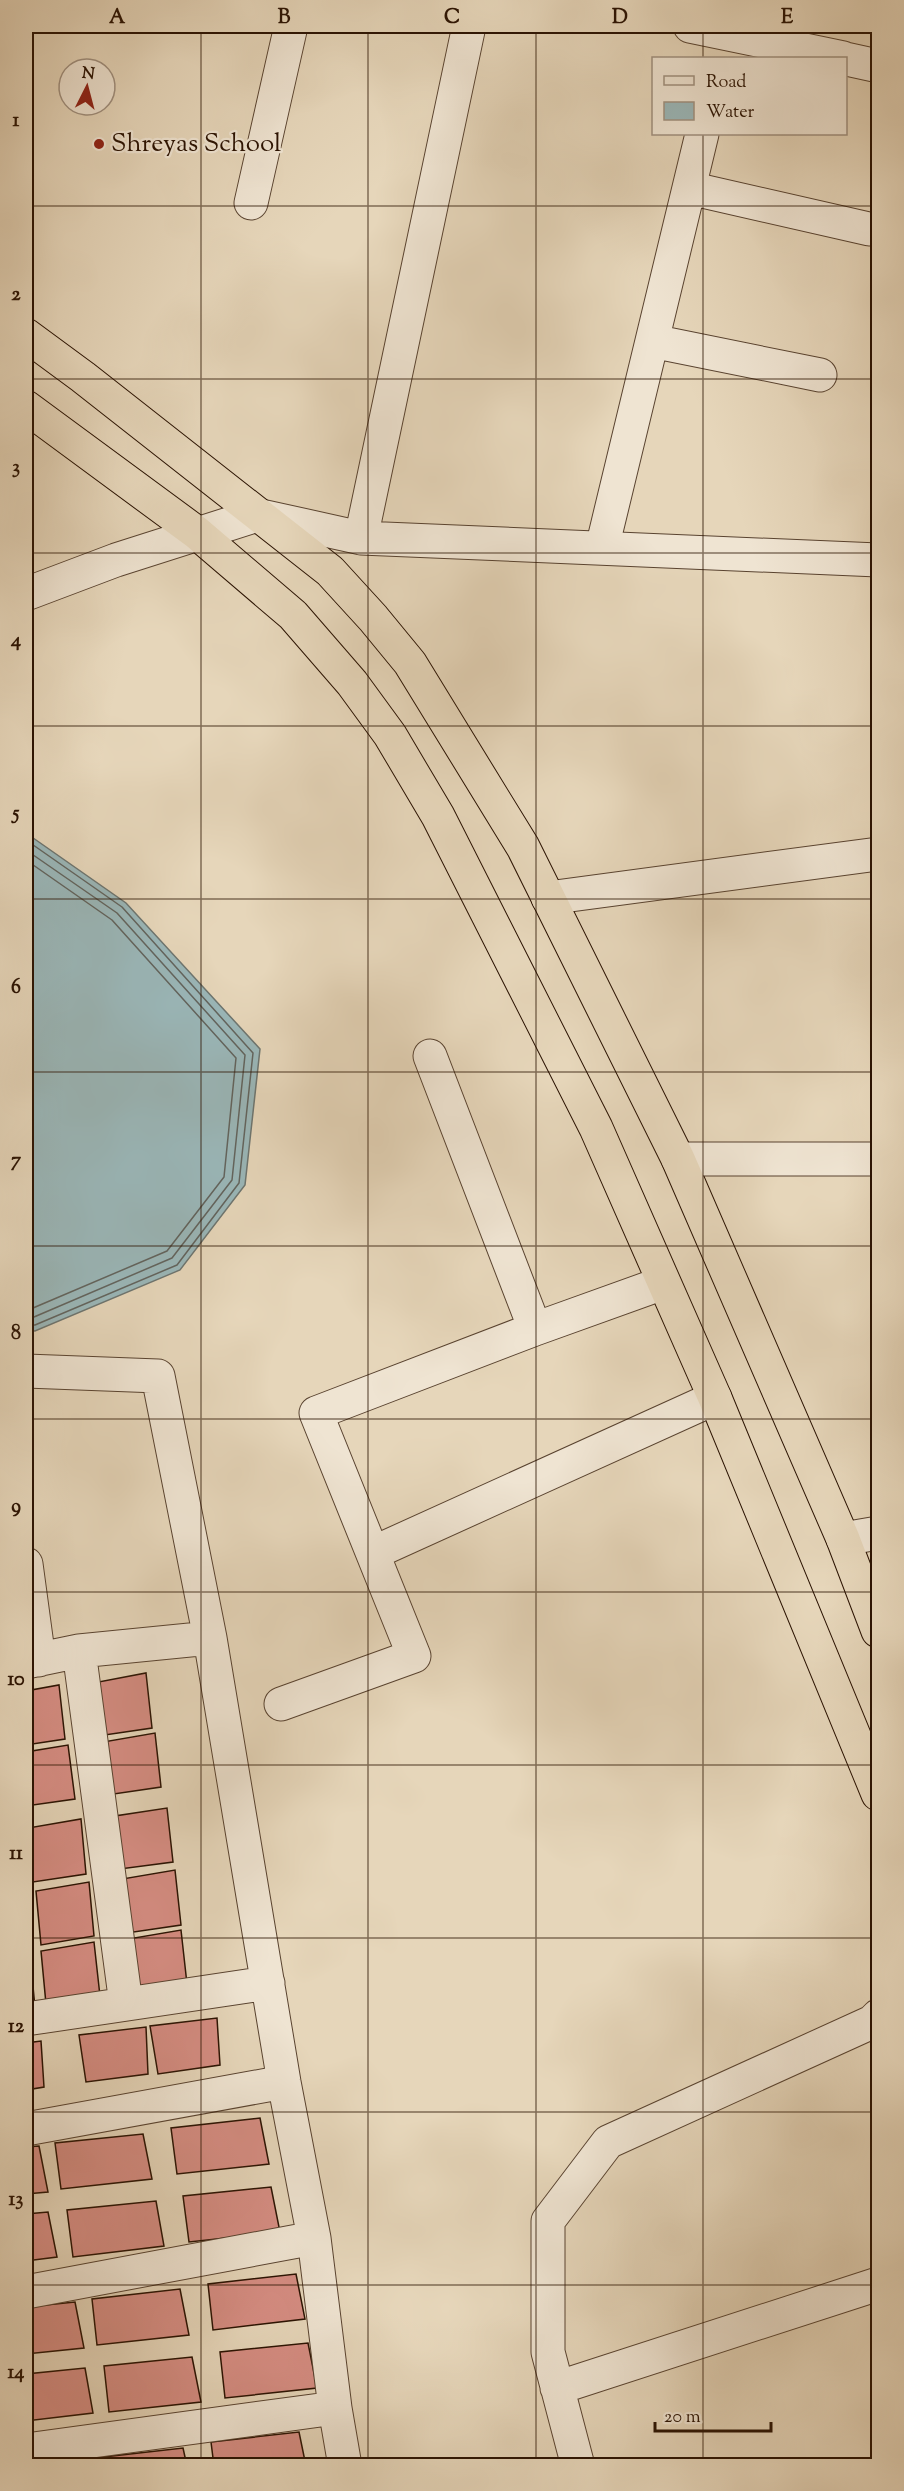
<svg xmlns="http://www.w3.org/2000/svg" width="904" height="2491" font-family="'Sorts Mill Goudy',serif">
<rect width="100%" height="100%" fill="#e6d6ba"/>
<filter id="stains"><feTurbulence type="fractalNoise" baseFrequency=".00333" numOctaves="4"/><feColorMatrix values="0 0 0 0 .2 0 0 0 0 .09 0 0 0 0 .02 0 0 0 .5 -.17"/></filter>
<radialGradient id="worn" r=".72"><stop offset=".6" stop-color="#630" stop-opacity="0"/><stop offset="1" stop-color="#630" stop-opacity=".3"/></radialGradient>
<path fill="#9ab7b9" stroke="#6d7570" stroke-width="1.5" d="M26 833 126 903 260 1049 245 1185 180 1270 35 1331 26 1330Z"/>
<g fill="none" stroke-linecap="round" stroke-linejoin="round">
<path stroke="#62645e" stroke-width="1.5" d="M26 840 122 907 253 1053 239 1183 177 1265 35 1325H26
M26 850 117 913 245 1055 232 1180 172 1258 34 1317H26
M26 860 112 920 236 1058 224 1177 167 1251 33 1308H26"/>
</g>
<path fill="#d68d83" stroke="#2a1202" stroke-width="1.5" d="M146 1673 152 1728 98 1736 93 1683Z
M59 1685 65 1739 26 1745V1691Z
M155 1733 161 1787 107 1795 103 1742Z
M68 1745 75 1799 26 1806V1752Z
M167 1808 173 1862 120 1869 115 1816Z
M81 1819 86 1874 33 1882 28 1828Z
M175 1870 181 1925 127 1933 122 1879Z
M89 1882 94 1936 41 1945 36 1891Z
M181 1930 187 1984 133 1992 128 1939Z
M94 1942 100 1996 46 2004 41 1951Z
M26 1954H30L35 2008 26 2010Z
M217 2018 220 2065 158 2074 150 2026Z
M146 2027 148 2074 86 2082 79 2035Z
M41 2041 44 2087 26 2090V2043Z
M260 2118 269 2164 177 2174 171 2128Z
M143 2134 152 2179 61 2189 55 2143Z
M39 2146 48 2192 26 2194V2147Z
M271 2187 280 2232 189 2242 183 2196Z
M156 2201 164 2246 73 2257 67 2210Z
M48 2212 57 2257 26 2261V2214Z
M296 2274 305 2319 213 2330 208 2284Z
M180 2289 189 2335 97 2345 92 2299Z
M75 2302 84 2348 26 2354V2307Z
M308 2343 317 2388 225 2398 220 2352Z
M192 2357 201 2402 109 2412 104 2366Z
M85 2368 93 2413 26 2421V2374Z
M299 2432 306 2466H214L211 2442Z
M183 2448 187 2466H96L95 2458Z
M79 2461V2466H32Z"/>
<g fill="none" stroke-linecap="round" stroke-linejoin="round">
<defs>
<path id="minor" d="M690 26 843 58
M846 59 878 66
M689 188 869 229
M251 203 291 26
M652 341 820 375
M361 538 469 26
M602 548 702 134
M26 594 116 560 257 515 361 538 878 560
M548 898 878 854
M430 1056 535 1329
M678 1159H878
M26 1371 158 1376 210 1638 284 2082 314 2238 335 2408 345 2466
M843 1539 878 1533
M373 1553 715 1398
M26 1564 39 1660
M79 1651 126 2004
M26 1662 79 1651 210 1638
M281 1704 414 1656 316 1413 535 1329 663 1283
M26 2019 268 1983
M26 2129 284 2082
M26 2292 314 2238
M557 2388 878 2284
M26 2450 335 2408
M578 2466 548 2352V2221L608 2142 872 2022 878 2016"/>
<path id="highway" d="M26 335 83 377 330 571 373 618 410 663 523 847 678 1159 843 1539 878 1631
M26 407 197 533 293 615 352 683 390 735 438 816 596 1128 715 1398 878 1794"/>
</defs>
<use href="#minor" stroke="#594330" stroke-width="35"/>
<use href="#highway" stroke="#2a1202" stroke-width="35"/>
<use href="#minor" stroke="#efe4d2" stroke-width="33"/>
<use href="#highway" stroke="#e6d6ba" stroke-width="33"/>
</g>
<path fill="none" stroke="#2a1202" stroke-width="1.5" stroke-opacity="0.55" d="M201 26V2466M368 26V2466M536 26V2466M703 26V58M703 134V2466M26 206H878M26 379H878M26 553H878M26 726H878M26 899H878M26 1072H878M26 1246H878M26 1419H878M26 1592H878M26 1765H878M26 1938H878M26 2112H878M26 2285H878"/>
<circle fill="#8f2418" stroke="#efe4d2" stroke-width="2" cx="99" cy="144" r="6"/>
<g text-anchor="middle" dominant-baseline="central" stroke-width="4.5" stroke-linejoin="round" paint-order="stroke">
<g font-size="26" fill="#2a1202" stroke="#efe4d2" text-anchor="start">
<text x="111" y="144">Shreyas School</text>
</g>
</g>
<rect width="904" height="2491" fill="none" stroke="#e6d6ba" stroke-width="66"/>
<rect x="652" y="57" width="195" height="78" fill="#efe4d2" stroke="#a0907f" stroke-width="1.5"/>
<rect x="664" y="76" width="30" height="9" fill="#efe4d2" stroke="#a0907f" stroke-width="1.5"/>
<text x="706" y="87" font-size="18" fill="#2a1202">Road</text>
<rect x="664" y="102" width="30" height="18" fill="#9ab7b9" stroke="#a0907f" stroke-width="1.5"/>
<text x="706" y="117" font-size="18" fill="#2a1202">Water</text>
<g transform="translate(87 87) rotate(6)"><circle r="28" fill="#efe4d2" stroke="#a0907f" stroke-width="1.5"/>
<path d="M0-4.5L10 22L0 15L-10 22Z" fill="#8f2418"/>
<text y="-9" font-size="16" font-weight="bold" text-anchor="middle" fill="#2a1202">N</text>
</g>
<path d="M655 2422v9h116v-9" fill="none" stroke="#2a1202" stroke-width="3"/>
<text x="664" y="2422" font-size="18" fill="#2a1202" stroke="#efe4d2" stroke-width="4.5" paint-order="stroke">20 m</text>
<rect x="33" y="33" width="838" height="2425" fill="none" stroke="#2a1202" stroke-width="2"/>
<g font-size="20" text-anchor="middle" font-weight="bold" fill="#2a1202">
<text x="117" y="23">A</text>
<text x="284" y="23">B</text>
<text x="452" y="23">C</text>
<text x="620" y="23">D</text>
<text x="787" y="23">E</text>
<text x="16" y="126">1</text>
<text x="16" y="300">2</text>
<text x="16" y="473">3</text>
<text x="16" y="646">4</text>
<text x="16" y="819">5</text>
<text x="16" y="993">6</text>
<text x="16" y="1166">7</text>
<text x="16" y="1339">8</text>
<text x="16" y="1512">9</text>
<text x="16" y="1685">10</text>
<text x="16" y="1859">11</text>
<text x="16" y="2032">12</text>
<text x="16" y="2205">13</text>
<text x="16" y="2378">14</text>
</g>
<rect width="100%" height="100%" filter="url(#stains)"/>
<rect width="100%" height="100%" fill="url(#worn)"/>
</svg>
